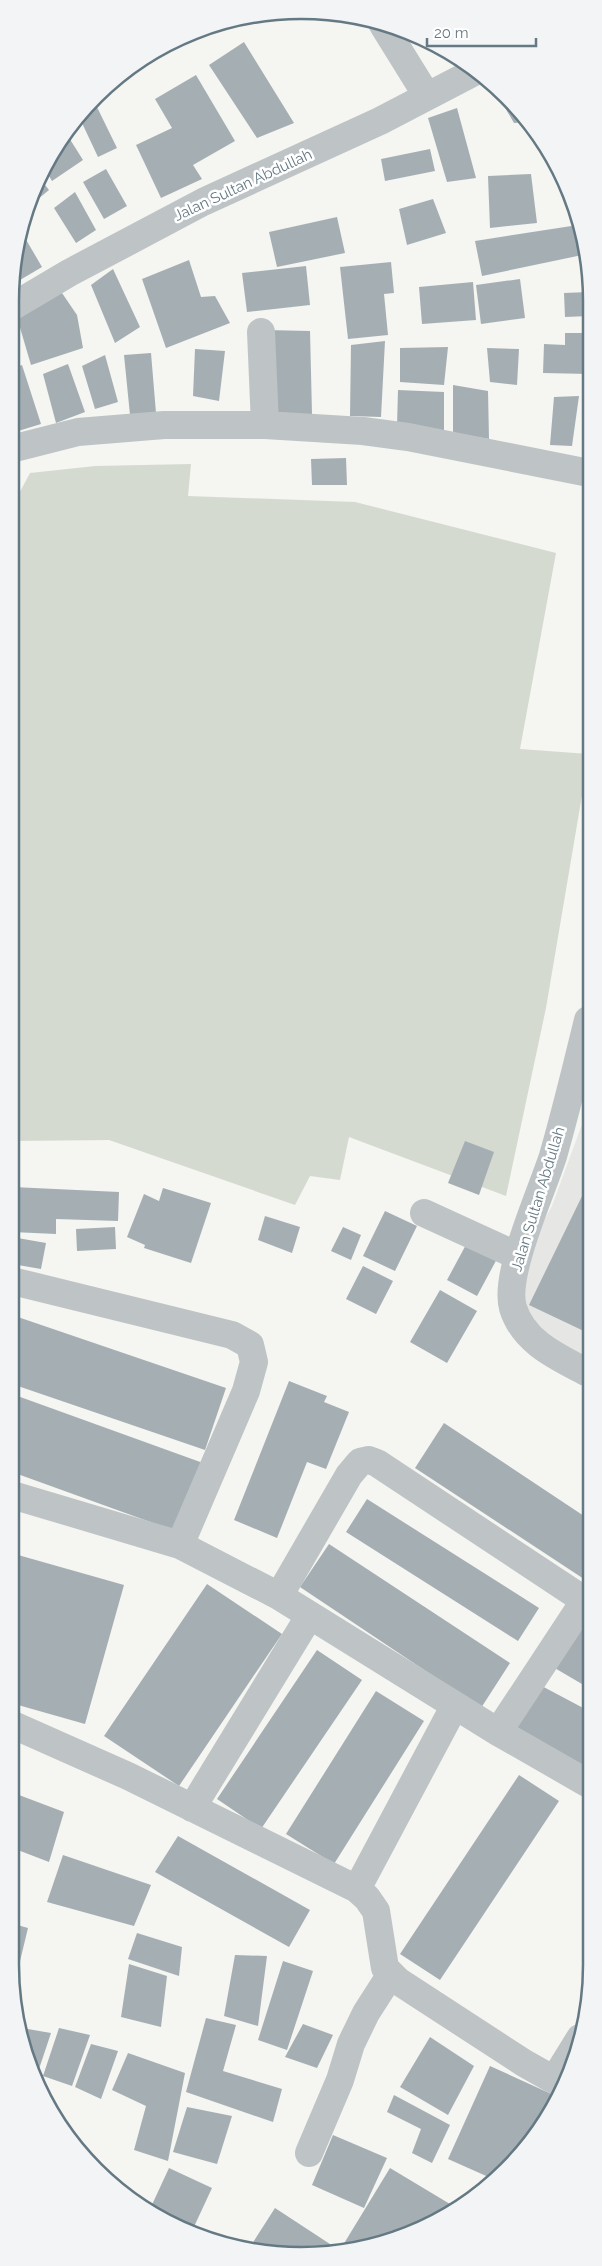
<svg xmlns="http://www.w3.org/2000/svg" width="602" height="2266" font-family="Raleway,sans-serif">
<rect width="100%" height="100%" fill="#f5f5f1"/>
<path fill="#e6e6e5" d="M588 1108V1364L517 1329 533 1241 552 1206Z"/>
<path fill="#d5dad0" d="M191 464 188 496 355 502 556 553 520 749 589 754 546 1008 506 1196 349 1137 340 1180 310 1176 295 1205 109 1140 13 1141 15 501 30 473 95 466Z"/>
<path fill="#a5afb3" d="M244 42 294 123 257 138 209 65Z
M196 75 235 141 193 165 202 179 161 198 136 145 172 128 155 99Z
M493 87 520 109 528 122 514 123Z
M95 103 117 148 98 157 82 123 70 128Z
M457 108 476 178 447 182 428 118Z
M66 133 83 160 52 181 46 171 59 140Z
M430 149 435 171 385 181 381 159Z
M106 169 127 206 104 219 83 182Z
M531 174 537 223 490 228 488 176Z
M42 181 49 190 32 204 37 192Z
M75 192 96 230 76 243 54 208Z
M433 199 446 233 407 245 399 209Z
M337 217 345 253 277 267 269 232Z
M578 225 587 254 482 276 475 241Z
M21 231 42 267 15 283 16 245Z
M189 260 201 297 215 296 230 323 166 348 142 279Z
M391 262 394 293 384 294 388 335 348 339 340 267Z
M306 266 310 305 247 312 242 273Z
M113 269 140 327 115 343 91 285Z
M520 279 525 318 481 324 476 285Z
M473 282 476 320 422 324 419 287Z
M589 292V316L565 317 564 293Z
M62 293 77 315 83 348 31 365 16 314Z
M266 330 310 331 312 414H268Z
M565 333H589V374L543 373 544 344 565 345Z
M385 341 381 417 350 416 351 345Z
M448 347 444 385 400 382V348Z
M487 348 519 349 517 385 490 382Z
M195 349 225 351 219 401 193 396Z
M151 353 156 413 130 415 124 355Z
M105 355 118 402 95 409 82 366Z
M68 364 85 412 56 423 43 374Z
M22 365 41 424 15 432V367Z
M453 385 488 391 489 439 453 433Z
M398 390 444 392V431L397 426Z
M579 396 572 446 550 445 554 397Z
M346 458 347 485H312L311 459Z
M465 1141 494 1152 479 1195 448 1183Z
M13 1187 119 1192 118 1221 56 1219V1234L12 1232Z
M163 1188 211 1203 191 1263 144 1248 145 1245 127 1237 144 1194 159 1201Z
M584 1192 588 1193V1333L529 1305Z
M385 1211 417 1226 395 1271 363 1256Z
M265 1216 300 1227 292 1253 258 1240Z
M115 1227 116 1249 77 1251 76 1229Z
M343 1227 361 1235 351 1260 331 1251Z
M12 1237 46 1243 41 1269 12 1264Z
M468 1241 498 1257 477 1296 447 1280Z
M363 1266 393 1281 376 1314 346 1299Z
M440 1290 477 1311 447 1363 410 1342Z
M12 1315 226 1388 205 1450 12 1384Z
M289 1381 327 1396 324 1402 349 1412 326 1469 307 1462 277 1538 234 1520Z
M12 1394 203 1463 178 1532 12 1472Z
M444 1423 587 1518V1581L415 1468Z
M367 1499 539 1608 518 1641 346 1532Z
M329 1544 510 1663 481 1708 300 1587Z
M11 1553 124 1585 85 1724 11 1703Z
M207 1584 282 1634 179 1786 104 1736Z
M579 1622 587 1627V1687L553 1667Z
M317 1650 362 1680 261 1829 217 1799Z
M538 1684 587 1710V1770L512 1730Z
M376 1691 424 1721 334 1864 286 1834Z
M519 1775 559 1801 440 1980 400 1954Z
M11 1792 64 1812 49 1862 10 1847Z
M178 1836 310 1910 289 1947 155 1872Z
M63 1855 151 1885 134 1926 47 1902Z
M10 1923 28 1928 14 1986 10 1965Z
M137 1933 182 1947 179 1976 128 1959Z
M235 1955 267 1956 258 2026 224 2016Z
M283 1961 313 1971 287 2050 258 2040Z
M129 1964 167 1976 161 2027 121 2017Z
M206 2018 236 2025 223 2071 282 2089 273 2122 186 2092Z
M303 2024 333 2035 317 2068 285 2057Z
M22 2028 51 2033 35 2081 32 2076Z
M59 2028 90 2035 72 2086 43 2076Z
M430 2037 474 2066 448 2115 400 2087Z
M91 2044 118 2051 101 2099 75 2087Z
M128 2053 185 2073 168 2161 134 2150 146 2106 112 2090Z
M490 2066 558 2097 553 2111 493 2179 448 2159Z
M394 2095 450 2125 432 2163 412 2153 421 2129 387 2112Z
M187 2107 232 2116 217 2164 173 2152Z
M333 2135 387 2158 364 2208 312 2185Z
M169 2168 212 2188 192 2231 172 2226 150 2209Z
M390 2168 455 2207 377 2246 340 2250Z
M275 2208 333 2246 329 2251 282 2255 250 2247Z"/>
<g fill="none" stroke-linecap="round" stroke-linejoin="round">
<path stroke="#bec3c6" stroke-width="28" d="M383 25 427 96
M15 305 69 273 203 202 380 121 474 72
M261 332 265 425
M15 448 78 432 164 425H265L363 431 408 437 589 473
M424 1213 518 1256
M12 1281 232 1335 250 1345 254 1362 246 1391 180 1545
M588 1373C558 1357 524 1343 513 1308 503 1275 542 1191 553 1156 566 1111 577 1065 588 1020
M12 1495 180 1545 279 1596 498 1732 587 1783
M279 1596 349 1475 360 1462 369 1460 377 1463 587 1602
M11 1724 128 1776 357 1889 367 1898 376 1911 385 1968 398 1981 524 2063 563 2085
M498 1732 585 1600
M192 1808 310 1615
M357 1889 455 1705
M554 2080 580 2038
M309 2153 340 2080 351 2044 366 2013 391 1974"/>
</g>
<g text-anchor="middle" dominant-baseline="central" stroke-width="5" stroke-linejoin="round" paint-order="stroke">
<g font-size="15" fill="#647983" stroke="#fff">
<text transform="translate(243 185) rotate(-25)">Jalan Sultan Abdullah</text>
<text transform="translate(538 1199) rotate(-73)">Jalan Sultan Abdullah</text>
</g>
</g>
<path d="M0 0H602V2266H0ZM301 19H301A282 282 0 0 1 583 301V1965A282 282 0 0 1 301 2247H301A282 282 0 0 1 19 1965V301A282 282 0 0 1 301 19Z" fill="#f3f4f5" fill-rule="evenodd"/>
<path fill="none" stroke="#647983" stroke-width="2.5" d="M301 19H301A282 282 0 0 1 583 301V1965A282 282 0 0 1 301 2247H301A282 282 0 0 1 19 1965V301A282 282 0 0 1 301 19Z"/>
<path d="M427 38v8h109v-8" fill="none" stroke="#647983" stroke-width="2.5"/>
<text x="434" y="38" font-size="15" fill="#647983" stroke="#ffffff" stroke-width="4" paint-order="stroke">20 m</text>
</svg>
